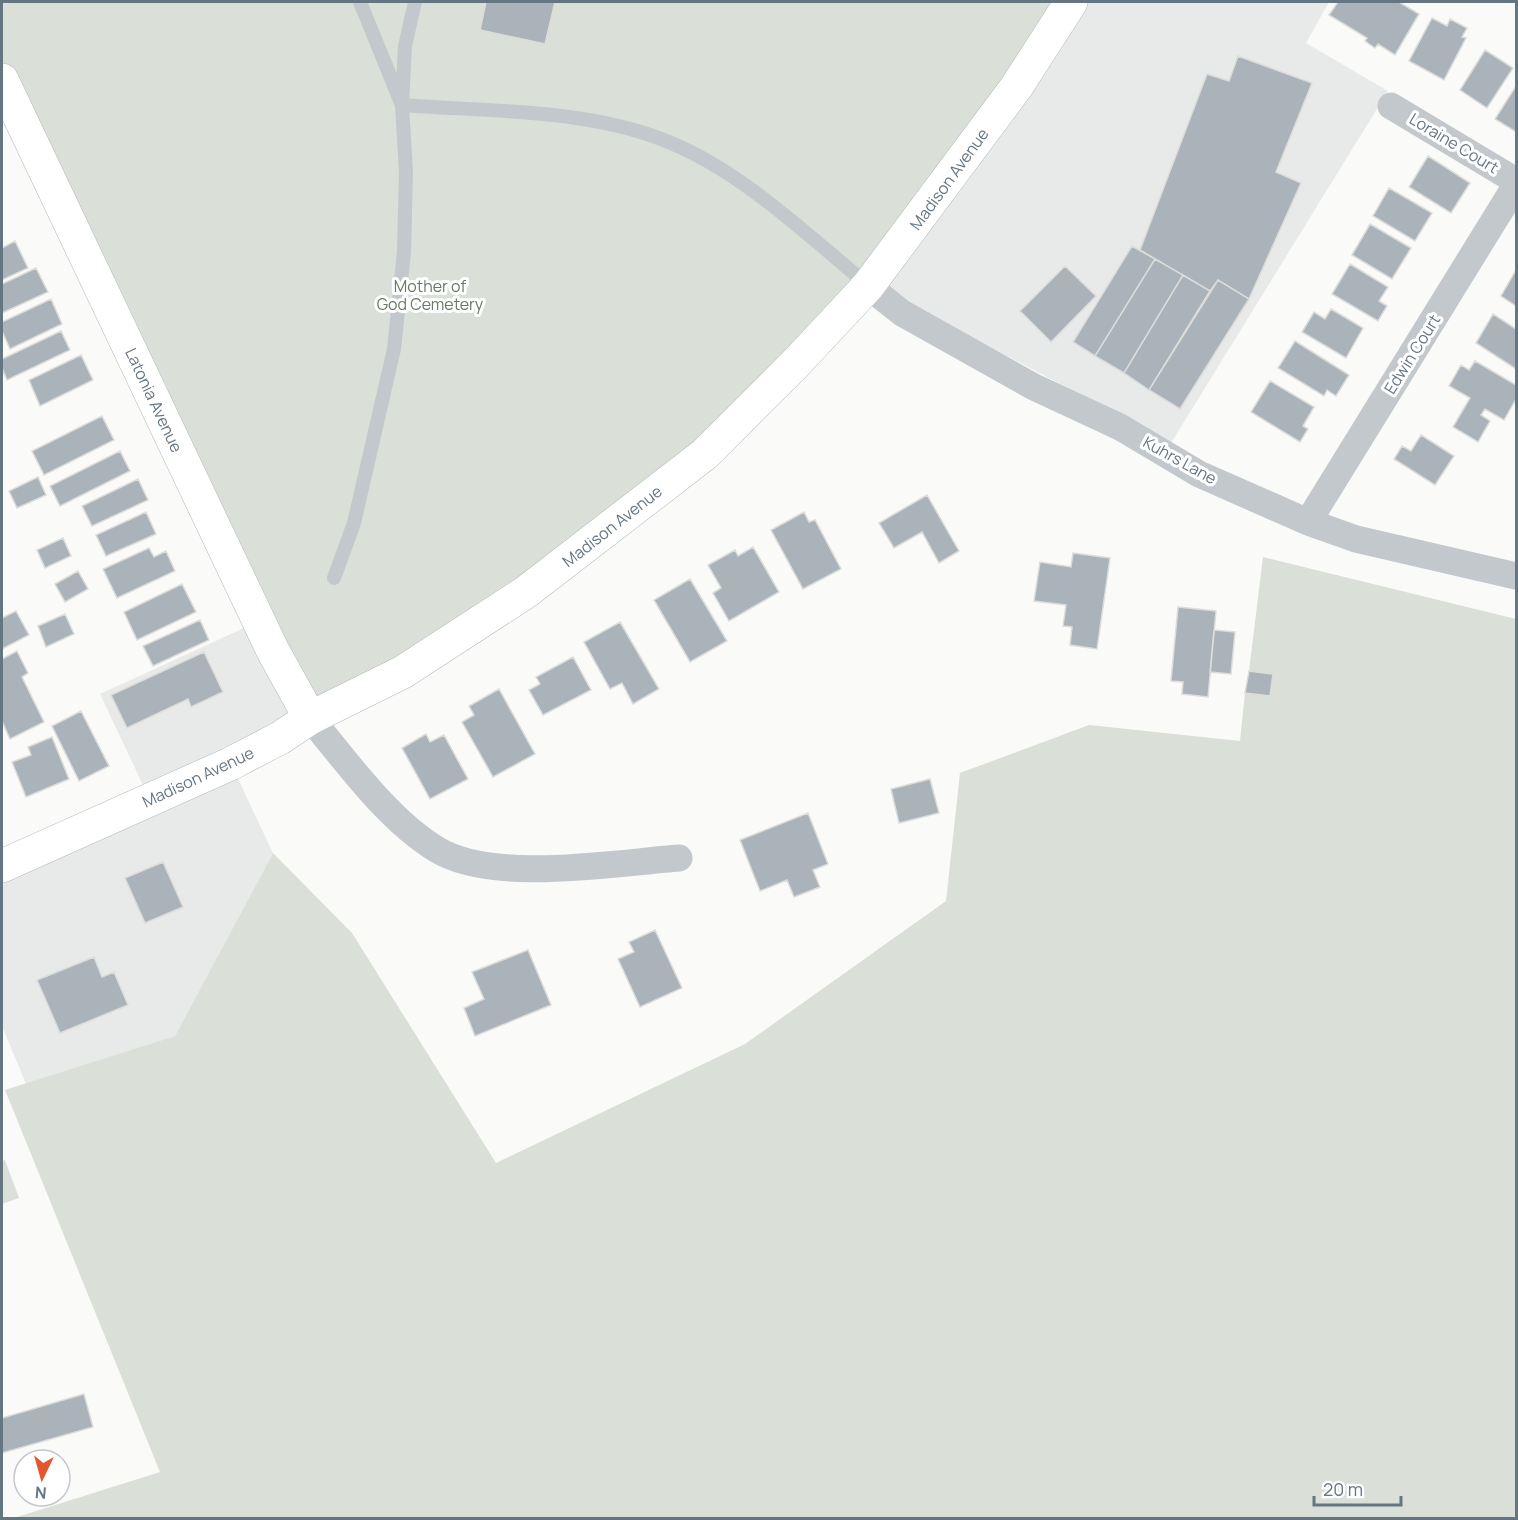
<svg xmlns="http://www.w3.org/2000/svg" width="1518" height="1520" font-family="Manrope,sans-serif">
<rect width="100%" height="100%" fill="#fafaf8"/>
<path fill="#e8e9e9" d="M1070 2H1329L1306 43 1388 91 1171 443 951 326 868 286Z
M259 621 310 718 231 764 273 853 175 1036 26 1084 2 1026V866L150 800 100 694Z"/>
<path fill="#dadfd7" d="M2 2H1071L1017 86 705 454 310 718 2 81Z
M1263 557 1516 619V1518H14L160 1472 5 1090 175 1036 273 853 352 933 496 1163 745 1044 946 901 960 773 1089 725 1240 741 1245 693 1270 696 1273 674 1249 671Z
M5 1160 19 1198 2 1204V1161Z"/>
<path fill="#aab3b9" stroke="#dcdcda" stroke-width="1.5" d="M486 2H555L545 44 480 30Z
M1338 2H1399L1419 14 1395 55 1378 44 1375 48 1365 41 1367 38 1329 15Z
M1432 18 1447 26 1450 19 1467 28 1462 37 1466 38 1444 80 1409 61Z
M1485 50 1513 68 1487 108 1460 90Z
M1238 56 1312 83 1276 172 1301 183 1249 299 1218 280 1210 291 1140 250 1207 74 1229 81Z
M1516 86V132L1495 119Z
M1428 156 1470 183 1451 213 1409 187Z
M1389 188 1432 213 1415 241 1373 216Z
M1370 224 1411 248 1392 279 1352 255Z
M15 241 28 268 2 280V248Z
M1132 246 1155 259 1095 356 1073 342Z
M1155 259 1183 275 1124 373 1095 356Z
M1350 264 1388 287 1379 301 1387 306 1378 321 1332 294Z
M1065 266 1096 296 1051 342 1020 311Z
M36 268 48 292 2 313V284Z
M1516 270V306L1501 296Z
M1183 275 1210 291 1149 390 1124 373Z
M1218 280 1249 299 1180 409 1149 390Z
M51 299 62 324 10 349 2 331V322Z
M1331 309 1363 328 1346 358 1302 332 1314 312 1325 319Z
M1493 314 1516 329V369L1476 343Z
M61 331 70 350 7 380 2 368V359Z
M1295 341 1349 375 1336 396 1327 390 1324 396 1278 368Z
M81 355 93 380 40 406 29 380Z
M1475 361 1516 385V399L1504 420 1485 409 1481 415 1490 421 1478 442 1453 427 1470 398 1449 386 1461 365 1469 370Z
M1270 381 1314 407 1303 426 1308 429 1300 442 1251 412Z
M102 416 114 440 44 475 32 451Z
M1421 435 1454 456 1435 485 1394 459 1402 446 1411 451Z
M120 451 130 471 60 506 50 486Z
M38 477 46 495 17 508 9 491Z
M138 479 148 500 92 526 82 506Z
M927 495 959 551 939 563 922 532 894 548 879 523Z
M146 512 156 534 106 556 96 535Z
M804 512 809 522 815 520 841 569 803 589 771 530Z
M63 538 71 556 45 568 37 550Z
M753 547 779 592 729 621 713 593 721 588 708 565 735 550 738 556Z
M149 548 154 557 166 551 175 571 117 598 103 569Z
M1073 553 1110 558 1097 649 1070 645 1072 627 1063 626 1066 605 1034 601 1040 562 1071 567Z
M78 571 88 589 65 602 55 584Z
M690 579 727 641 690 662 654 600Z
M182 584 196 612 137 640 124 612Z
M1178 607 1216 611 1208 697 1182 694 1183 682 1171 681Z
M16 611 29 635 2 649V618Z
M65 614 74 634 46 647 38 626Z
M200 620 209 640 153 666 143 646Z
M620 622 659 689 633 704 622 683 610 689 584 642Z
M1214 630 1235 632 1231 674 1210 672Z
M17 651 28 673 22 677 44 722 10 739 2 721V659Z
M204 652 223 692 191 707 188 699 127 728 111 695Z
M573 657 591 690 543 715 529 690 540 684 536 677Z
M1249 671 1273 674 1270 696 1245 693Z
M499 689 535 754 493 777 462 722 474 715 469 706Z
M81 711 109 766 79 781 52 726Z
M426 734 430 742 444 735 468 779 430 799 402 748Z
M52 737 69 779 26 797 12 762 31 755 28 747Z
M930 779 939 813 899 823 891 789Z
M808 813 828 864 813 870 820 887 794 897 787 880 760 891 740 840Z
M163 862 183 907 145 923 125 878Z
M655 930 682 988 640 1007 618 959 634 952 629 942Z
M528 950 551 1005 475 1036 464 1008 484 999 472 972Z
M94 957 102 977 114 972 128 1005 60 1033 37 980Z
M84 1394 93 1427 2 1453V1418Z"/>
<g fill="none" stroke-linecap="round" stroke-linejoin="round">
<defs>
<path id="secondary" d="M2 80 272 649 310 718"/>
<path id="primary" d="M2 866 230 764 280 738 310 718 403 672 526 592 705 454 797 362 868 286 1017 86 1071 2"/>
</defs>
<use href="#secondary" stroke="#b3babf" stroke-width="34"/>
<use href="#primary" stroke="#b5babe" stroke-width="34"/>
<path stroke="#c3c8cc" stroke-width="14" d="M360 2 402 105C481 111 571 109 647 134 732 161 801 230 868 285
M334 578 354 523 394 349 404 252 406 172 402 105 405 46 415 2"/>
<path stroke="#c3c8cc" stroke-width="27" d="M1391 106 1516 181
M868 286 902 313 1034 387 1120 427 1199 474 1308 522 1356 539 1516 576
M1308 522 1516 185
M310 718C347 762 387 819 436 849 492 884 614 863 679 858"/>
<use href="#secondary" stroke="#fff" stroke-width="33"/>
<use href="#primary" stroke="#fff" stroke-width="33"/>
</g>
<g text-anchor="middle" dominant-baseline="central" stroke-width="6" stroke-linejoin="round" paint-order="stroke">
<g font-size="16" fill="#657683" stroke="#fff">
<text transform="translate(1454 143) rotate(31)">Loraine Court</text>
<text transform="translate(949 179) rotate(-54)">Madison Avenue</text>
<text transform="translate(1412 354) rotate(-58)">Edwin Court</text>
<text transform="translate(154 400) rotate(65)">Latonia Avenue</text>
<text transform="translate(1180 460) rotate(29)">Kuhrs Lane</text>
<text transform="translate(612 526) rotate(-38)">Madison Avenue</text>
<text transform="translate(198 777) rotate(-25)">Madison Avenue</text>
</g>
<g font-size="16" fill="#687a64" stroke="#fff">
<text x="430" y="286">Mother of<tspan x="430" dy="18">God Cemetery</tspan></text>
</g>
</g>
<rect width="1518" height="1520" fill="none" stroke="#657683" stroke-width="6"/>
<g transform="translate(42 1478) rotate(185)"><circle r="28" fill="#ffffff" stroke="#c1c8cd" stroke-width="1.5"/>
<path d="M0-4.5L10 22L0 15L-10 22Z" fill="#e4572e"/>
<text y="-9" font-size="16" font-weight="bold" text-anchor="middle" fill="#657683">N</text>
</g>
<path d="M1314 1496v9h87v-9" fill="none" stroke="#657683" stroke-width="3"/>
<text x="1323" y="1496" font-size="18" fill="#657683" stroke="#ffffff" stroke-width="4.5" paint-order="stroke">20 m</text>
</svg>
